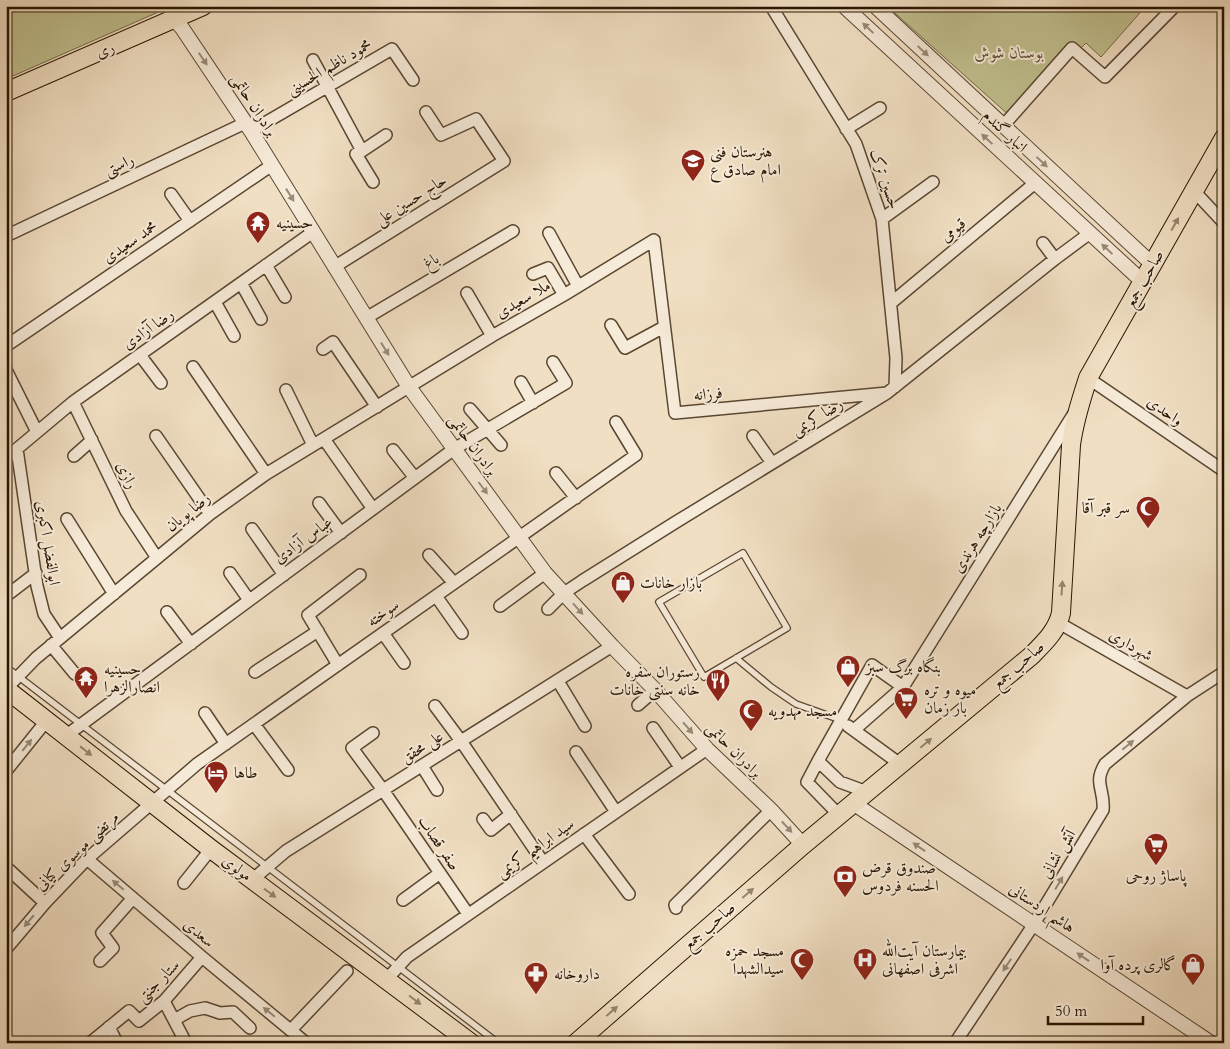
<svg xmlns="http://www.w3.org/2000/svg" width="1230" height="1049" font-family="Cardo,Amiri,serif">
<rect width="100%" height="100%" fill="#f1dfc3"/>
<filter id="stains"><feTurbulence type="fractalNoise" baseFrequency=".004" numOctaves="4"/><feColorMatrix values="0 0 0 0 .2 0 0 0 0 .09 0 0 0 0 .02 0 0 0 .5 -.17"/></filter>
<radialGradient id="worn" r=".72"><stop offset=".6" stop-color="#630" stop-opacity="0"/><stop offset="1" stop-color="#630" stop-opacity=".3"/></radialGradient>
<path fill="#c1c08f" stroke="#746a48" d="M6 6H172L6 79Z
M887 6H1146L1101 57 1086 43 1011 117Z"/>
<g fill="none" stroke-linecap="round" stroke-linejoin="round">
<defs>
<path id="service" d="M743 553 787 628 704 677 659 602Z
M736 658 771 687 796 704 841 720
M6 667 498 1043"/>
<path id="minor" d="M771 6 856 144 882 219 896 358 895 387
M313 60 362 151 386 135
M1003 126 1072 48 1105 77 1174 7
M846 129 880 108
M251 131 392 49 413 80
M362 151 356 154 373 182
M1194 191 1224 223
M171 194 190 221
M882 219 933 182
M549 233 578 286
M6 236 245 123
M1043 243 1055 259
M266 265 285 297
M334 267 504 161 476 119 441 135 426 112
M533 274 548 268 564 295
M241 283 261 319
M467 293 492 336
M215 302 234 336
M891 303 1035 183
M366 318 513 231
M611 325 625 348 664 327
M6 346 272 165
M323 349 333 342 377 407
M140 355 161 383
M193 367 266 474
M6 370 37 432
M1088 378 1224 471
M521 382 533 403
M286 390 313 445
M73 402 126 511 157 558
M470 409 501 445
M156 436 210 514
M753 436 772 463
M324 439 373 509
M17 449 37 586 44 614 60 638
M393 450 415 478
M74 456 92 440
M6 458 73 402 313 232
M556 473 576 498
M319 503 341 533
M67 519 114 594
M252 529 284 575
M429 555 454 583
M230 573 249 600
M6 596 36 573
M436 596 462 633
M500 606 545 573
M548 609 564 593 582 581 676 522 887 393 1055 259 1090 233
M167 612 191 644
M1059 623 1187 696
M383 633 404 663
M51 645 75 674
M338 665 308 615 360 575
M255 672 318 631
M558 681 585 726
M903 687 1073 415
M6 689 36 658 157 558 210 514 266 474 492 336 564 295 654 240 675 413 887 393
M638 705 655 690
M435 706 461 741 543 862
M205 713 226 744
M254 724 288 770
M848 726 900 764
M653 728 680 767
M854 730 903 687 872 665 818 761 840 782 867 792
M373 733 352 748 383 790 468 914
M67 735 454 449 566 383 553 362
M576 752 616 812
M818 761 807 782 839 815
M422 766 437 790
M6 771 47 720
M483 819 491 830 511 814
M584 834 629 894
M87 859 202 957 306 1043
M6 867 45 903
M252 880 286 851 612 646
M184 883 211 849
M403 900 440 873
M676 908 675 905 771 810
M6 949 45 903 87 859 197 764 636 455 616 422
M100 961 113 948 102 933 133 898
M387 979 407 957 707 749
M164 1001 186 1043
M174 1020 190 1011 205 1008 220 1013 233 1012 250 1028
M109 1027 117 1043
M291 1030 347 971
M90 1043 129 1011 139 1021 164 1001 202 957
M955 1043 1034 924 1103 810C1105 789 1093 784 1105 764L1187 696 1224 672"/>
<path id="tertiary" d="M844 6 1143 282
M875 6 1152 264
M174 19 182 28 251 131 409 387 545 573 612 646 655 690 707 749 771 810 803 845
M853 803 1211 1043"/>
<path id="primary" d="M6 92 203 6
M6 689 211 849 471 1043
M576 1043 803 845 1031 656C1044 643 1057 631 1061 613L1071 445C1074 421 1081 400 1088 378L1224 138"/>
</defs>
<use href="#service" stroke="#5a4732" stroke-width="8"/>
<use href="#minor" stroke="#5a4732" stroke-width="14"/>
<use href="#tertiary" stroke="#5a4732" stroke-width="16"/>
<use href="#primary" stroke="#281401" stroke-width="20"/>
<use href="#service" stroke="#f6ead8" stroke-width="5.5"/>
<use href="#minor" stroke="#f6ead8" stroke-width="11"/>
<use href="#tertiary" stroke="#f6ead8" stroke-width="14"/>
<use href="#primary" stroke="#f1dfc3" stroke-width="18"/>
</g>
<defs><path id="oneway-solid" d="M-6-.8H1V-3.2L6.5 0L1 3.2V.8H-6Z" transform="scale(1.25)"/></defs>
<g fill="#998a77">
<use href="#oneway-solid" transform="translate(868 28) rotate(-137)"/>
<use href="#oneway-solid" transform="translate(923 51) rotate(43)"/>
<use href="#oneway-solid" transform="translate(203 59) rotate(56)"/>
<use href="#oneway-solid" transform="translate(987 139) rotate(-137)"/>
<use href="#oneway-solid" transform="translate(1042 162) rotate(43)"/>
<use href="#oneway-solid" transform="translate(290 195) rotate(58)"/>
<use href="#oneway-solid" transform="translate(1107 249) rotate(-137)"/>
<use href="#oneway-solid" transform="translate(385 349) rotate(58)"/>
<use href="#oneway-solid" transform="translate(483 488) rotate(53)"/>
<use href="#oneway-solid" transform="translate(578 609) rotate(48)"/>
<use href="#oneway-solid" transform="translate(688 728) rotate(49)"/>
<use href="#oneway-solid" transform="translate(27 745) rotate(-51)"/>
<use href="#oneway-solid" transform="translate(1128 745) rotate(-40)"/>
<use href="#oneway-solid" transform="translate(787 827) rotate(47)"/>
<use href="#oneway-solid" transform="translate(919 847) rotate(-146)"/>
<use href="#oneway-solid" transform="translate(1059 883) rotate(-59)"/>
<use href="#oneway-solid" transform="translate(118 885) rotate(-140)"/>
<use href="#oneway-solid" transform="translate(29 921) rotate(130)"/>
<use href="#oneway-solid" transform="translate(1083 957) rotate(-146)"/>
<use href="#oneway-solid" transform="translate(1007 965) rotate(124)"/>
<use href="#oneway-solid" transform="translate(269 1012) rotate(-141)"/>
</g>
<g fill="#97846c">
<use href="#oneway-solid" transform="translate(1175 224) rotate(-61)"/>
<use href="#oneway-solid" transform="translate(1062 588) rotate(-86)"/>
<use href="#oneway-solid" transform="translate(926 743) rotate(-40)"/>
<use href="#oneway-solid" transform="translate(86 751) rotate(38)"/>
<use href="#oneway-solid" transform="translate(270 893) rotate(36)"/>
<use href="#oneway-solid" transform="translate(748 893) rotate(-41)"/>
<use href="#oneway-solid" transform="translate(415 1000) rotate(37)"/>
<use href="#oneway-solid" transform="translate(612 1011) rotate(-41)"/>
</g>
<defs>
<symbol id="school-pin" viewBox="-11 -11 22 30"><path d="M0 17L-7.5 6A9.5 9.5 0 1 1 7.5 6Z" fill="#8f2418" stroke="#f6ead8"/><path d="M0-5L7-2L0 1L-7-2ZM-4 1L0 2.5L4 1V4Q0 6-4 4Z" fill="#fff"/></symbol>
<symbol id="temple-pin" viewBox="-11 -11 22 30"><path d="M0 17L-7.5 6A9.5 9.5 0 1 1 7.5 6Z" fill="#8f2418" stroke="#f6ead8"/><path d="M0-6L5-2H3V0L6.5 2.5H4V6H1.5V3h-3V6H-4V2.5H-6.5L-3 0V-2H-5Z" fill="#fff"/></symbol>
<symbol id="mosque-pin" viewBox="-11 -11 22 30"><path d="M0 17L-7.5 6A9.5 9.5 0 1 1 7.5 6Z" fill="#8f2418" stroke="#f6ead8"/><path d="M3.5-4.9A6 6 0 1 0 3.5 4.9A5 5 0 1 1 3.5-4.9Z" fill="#fff"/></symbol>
<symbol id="shop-pin" viewBox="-11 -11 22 30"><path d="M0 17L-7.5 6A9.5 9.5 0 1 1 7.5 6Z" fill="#8f2418" stroke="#f6ead8"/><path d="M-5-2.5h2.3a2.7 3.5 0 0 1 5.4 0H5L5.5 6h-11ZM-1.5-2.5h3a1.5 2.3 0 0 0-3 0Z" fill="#fff"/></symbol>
<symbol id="restaurant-pin" viewBox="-11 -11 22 30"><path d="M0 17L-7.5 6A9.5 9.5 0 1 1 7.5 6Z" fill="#8f2418" stroke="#f6ead8"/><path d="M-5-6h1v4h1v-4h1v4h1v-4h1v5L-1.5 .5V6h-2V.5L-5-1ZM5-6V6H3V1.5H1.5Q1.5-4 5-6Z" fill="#fff"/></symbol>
<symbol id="supermarket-pin" viewBox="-11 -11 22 30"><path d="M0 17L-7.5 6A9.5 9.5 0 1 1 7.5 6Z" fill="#8f2418" stroke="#f6ead8"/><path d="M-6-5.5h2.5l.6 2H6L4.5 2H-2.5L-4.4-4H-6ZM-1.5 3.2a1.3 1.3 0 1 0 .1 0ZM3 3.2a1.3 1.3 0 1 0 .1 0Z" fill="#fff"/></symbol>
<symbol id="hotel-pin" viewBox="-11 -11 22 30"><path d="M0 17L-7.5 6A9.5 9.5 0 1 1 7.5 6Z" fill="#8f2418" stroke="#f6ead8"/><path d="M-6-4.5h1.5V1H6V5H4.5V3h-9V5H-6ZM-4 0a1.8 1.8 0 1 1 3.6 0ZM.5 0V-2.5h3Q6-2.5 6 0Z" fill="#fff"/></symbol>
<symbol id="bank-pin" viewBox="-11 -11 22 30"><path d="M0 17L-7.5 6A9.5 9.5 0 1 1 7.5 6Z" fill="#8f2418" stroke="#f6ead8"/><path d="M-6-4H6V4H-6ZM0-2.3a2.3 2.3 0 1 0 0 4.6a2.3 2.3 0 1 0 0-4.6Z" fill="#fff"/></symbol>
<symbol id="hospital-pin" viewBox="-11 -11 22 30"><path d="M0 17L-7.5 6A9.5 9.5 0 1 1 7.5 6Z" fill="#8f2418" stroke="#f6ead8"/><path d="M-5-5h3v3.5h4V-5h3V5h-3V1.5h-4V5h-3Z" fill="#fff"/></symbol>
<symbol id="pharmacy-pin" viewBox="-11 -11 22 30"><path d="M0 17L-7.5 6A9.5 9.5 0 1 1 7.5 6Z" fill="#8f2418" stroke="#f6ead8"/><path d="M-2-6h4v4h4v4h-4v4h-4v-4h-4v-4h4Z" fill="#fff"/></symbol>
</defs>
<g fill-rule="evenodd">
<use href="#school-pin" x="679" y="147" width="28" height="38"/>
<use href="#temple-pin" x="244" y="209" width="28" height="38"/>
<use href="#mosque-pin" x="1134" y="494" width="28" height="38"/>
<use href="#shop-pin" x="609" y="569" width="28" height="38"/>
<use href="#shop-pin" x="834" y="653" width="28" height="38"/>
<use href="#temple-pin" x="72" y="664" width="28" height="38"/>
<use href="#restaurant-pin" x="704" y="667" width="28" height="38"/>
<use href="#supermarket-pin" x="892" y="685" width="28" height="38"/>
<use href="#mosque-pin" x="737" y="697" width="28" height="38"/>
<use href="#hotel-pin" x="202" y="759" width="28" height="38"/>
<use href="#supermarket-pin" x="1142" y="831" width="28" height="38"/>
<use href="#bank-pin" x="831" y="863" width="28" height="38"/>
<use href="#mosque-pin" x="788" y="946" width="28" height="38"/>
<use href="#hospital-pin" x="851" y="946" width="28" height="38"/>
<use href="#shop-pin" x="1179" y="951" width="28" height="38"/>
<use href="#pharmacy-pin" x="522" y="960" width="28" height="38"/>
</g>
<g text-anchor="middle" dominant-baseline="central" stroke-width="4" stroke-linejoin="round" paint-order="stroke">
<g font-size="16" fill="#281401" stroke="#f6ead8">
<text transform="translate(105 50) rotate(-24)">ری</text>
<text transform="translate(329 67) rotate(-30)">محمود ناظم الحسینی</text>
<text transform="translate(254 105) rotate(57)">برادران حاتمی</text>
<text transform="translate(1005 131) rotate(43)">انبار گندم</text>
<text transform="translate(119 165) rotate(-25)">راستی</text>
<text transform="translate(885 179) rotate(71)">حسین ترک</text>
<text transform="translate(411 200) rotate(-32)">حاج حسین علی</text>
<text transform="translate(953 230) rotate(-40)">قیومی</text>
<text transform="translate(130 242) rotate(-34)">محمد سعیدی</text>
<text transform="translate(431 261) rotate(-31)">باغ</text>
<text transform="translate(1144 279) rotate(-61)">صاحب جمع</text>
<text transform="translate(523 299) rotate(-30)">ملا سعیدی</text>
<text transform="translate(148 329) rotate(-35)">رضا آزادی</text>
<text transform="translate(708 394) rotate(-5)">فرزانه</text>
<text transform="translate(1165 411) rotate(35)">واحدی</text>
<text transform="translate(817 417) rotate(-31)">رضا کریمی</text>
<text transform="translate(473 445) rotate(54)">برادران حاتمی</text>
<text transform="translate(127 475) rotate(64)">رازی</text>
<text transform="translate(188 512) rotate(-39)">رضا پویان</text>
<text transform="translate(977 538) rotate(-58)">بازارچه هرندی</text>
<text transform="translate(303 540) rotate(-36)">عباس آزادی</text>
<text transform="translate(48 543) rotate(81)">ابوالفضل اکبری</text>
<text transform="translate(383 613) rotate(-35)">سوخته</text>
<text transform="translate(1131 645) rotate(30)">شهرداری</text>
<text transform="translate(1018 665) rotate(-41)">صاحب جمع</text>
<text transform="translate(422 747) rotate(-32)">علی محقق</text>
<text transform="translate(734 750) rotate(45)">برادران حاتمی</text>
<text transform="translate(439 843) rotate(56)">صفر قصاب</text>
<text transform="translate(535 848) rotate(-35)">سید ابراهیم کریمی</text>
<text transform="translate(77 851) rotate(-43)">مرتضی موسوی کیانی</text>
<text transform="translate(1058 854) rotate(-59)">آتش نشانی</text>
<text transform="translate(237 868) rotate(37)">مولوی</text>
<text transform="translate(1042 908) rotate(34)">هاشم اردستانی</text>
<text transform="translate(709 926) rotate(-41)">صاحب جمع</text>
<text transform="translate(199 933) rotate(40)">سعدی</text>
<text transform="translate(158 981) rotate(-45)">ستار جنتی</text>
</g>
<g font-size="16" font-style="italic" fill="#5e5033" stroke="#f6ead8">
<text x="1009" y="53">بوستان شوش</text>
</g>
<g font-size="16" fill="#281401" stroke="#f6ead8" text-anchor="start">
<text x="710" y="152">هنرستان فنی<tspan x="710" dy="18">امام صادق ع</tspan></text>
<text x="276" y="223">حسینیه</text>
<text x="1130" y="508" text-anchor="end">سر قبر آقا</text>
<text x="640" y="583">بازار خانات</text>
<text x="866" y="667">بنگاه برگ سبز</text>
<text x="104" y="669">حسینیه<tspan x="104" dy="18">انصارالزهرا</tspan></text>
<text x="700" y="672" text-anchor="end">رستوران سفره<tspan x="700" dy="18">خانه سنتی خانات</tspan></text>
<text x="924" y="690">میوه و تره<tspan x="924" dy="18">بار زمان</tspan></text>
<text x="768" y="711">مسجد مهدویه</text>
<text x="234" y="773">طاها</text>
<text x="862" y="868">صندوق قرض<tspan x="862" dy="18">الحسنه فردوس</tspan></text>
<text x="1156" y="876" text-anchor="middle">پاساژ روحی</text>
<text x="784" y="951" text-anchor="end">مسجد حمزه<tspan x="784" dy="18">سیدالشهدا</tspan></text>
<text x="882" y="951">بیمارستان آیت‌الله<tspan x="882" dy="18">اشرفی اصفهانی</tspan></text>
<text x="1176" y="965" text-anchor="end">گالری پرده آوا</text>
<text x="554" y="974">داروخانه</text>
</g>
</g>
<rect width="1230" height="1049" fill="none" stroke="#f1dfc3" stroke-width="25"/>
<rect x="8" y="8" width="1215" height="1034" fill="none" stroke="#281401" stroke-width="2.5"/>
<rect x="12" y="12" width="1205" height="1024" fill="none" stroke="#281401"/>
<path d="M1048 1016v8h95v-8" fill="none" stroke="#281401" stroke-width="2.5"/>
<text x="1055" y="1016" font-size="15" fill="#281401" stroke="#f6ead8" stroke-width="4" paint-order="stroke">50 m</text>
<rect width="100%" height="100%" filter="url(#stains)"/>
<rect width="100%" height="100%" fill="url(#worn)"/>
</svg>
